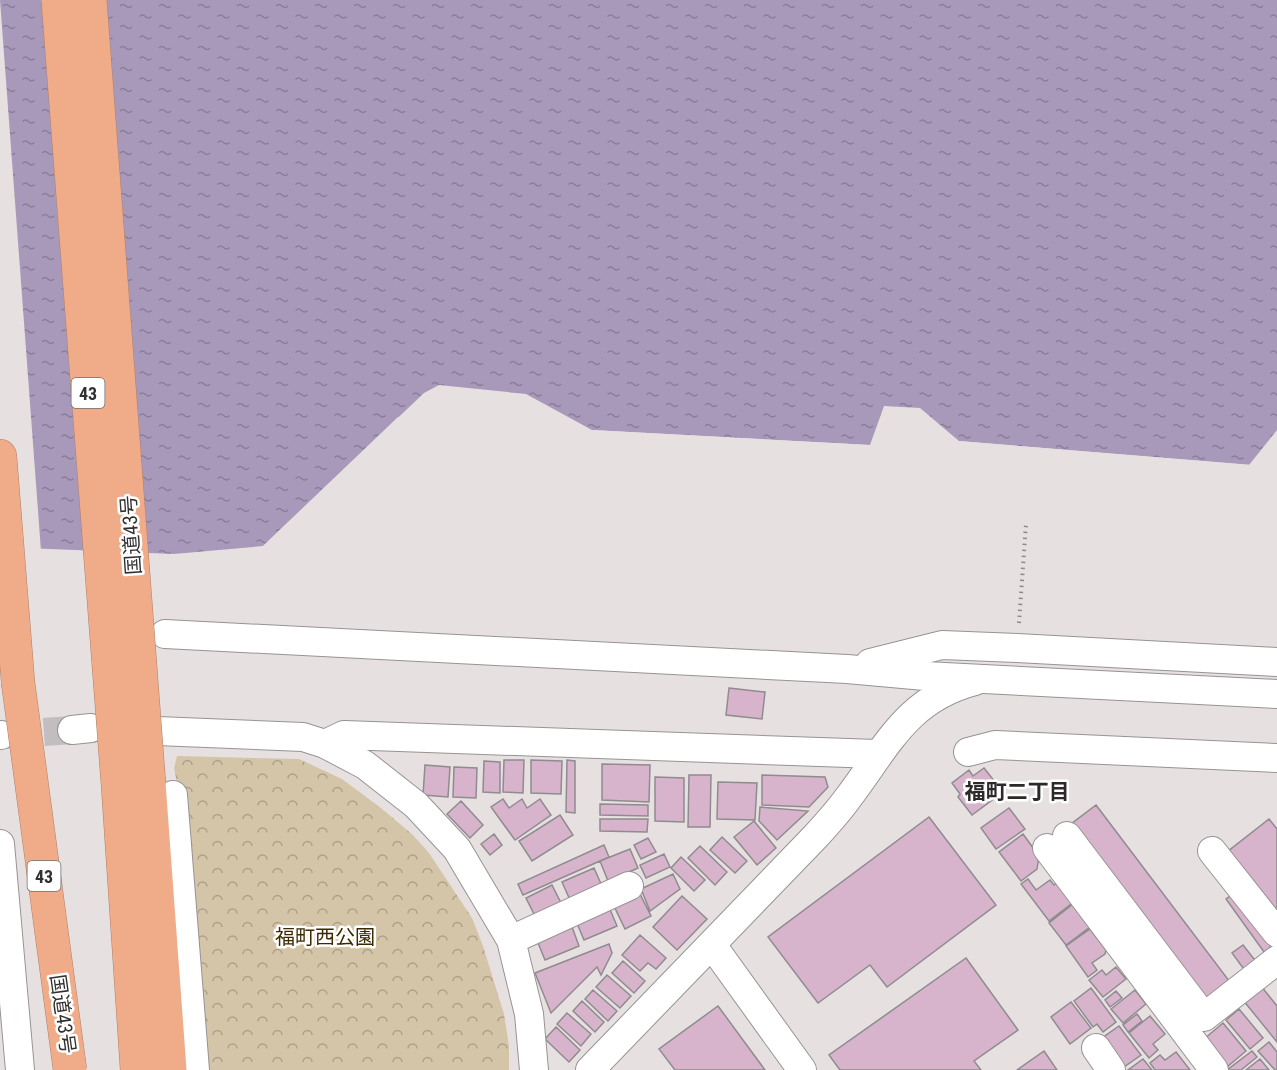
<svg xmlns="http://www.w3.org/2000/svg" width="1277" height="1070" font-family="'Roboto Condensed','Noto Sans JP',sans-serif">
<defs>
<pattern id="park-crowns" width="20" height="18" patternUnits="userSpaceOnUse" patternTransform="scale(1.5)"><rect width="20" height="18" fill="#d5c5a8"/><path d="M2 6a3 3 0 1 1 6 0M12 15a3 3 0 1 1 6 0" fill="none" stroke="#ada089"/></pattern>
<pattern id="water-ripples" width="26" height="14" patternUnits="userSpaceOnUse" patternTransform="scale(1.5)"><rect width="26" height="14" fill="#a899bb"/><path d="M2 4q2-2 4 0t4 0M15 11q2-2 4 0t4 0" fill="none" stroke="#897d98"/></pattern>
</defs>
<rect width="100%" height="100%" fill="#e6e0e1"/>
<path fill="url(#park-crowns)" d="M177 756 299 759 342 779 381 808 413 835 429 853 472 918 483 946 504 1014 509 1046V1070H201L181 804 174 768Z"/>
<path fill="url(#water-ripples)" d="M0 0H1277V430L1249 465 959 441 920 408 884 406 870 445 592 430 526 394 439 385 424 393 263 546 174 554 0 547Z"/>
<path fill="#e6e0e1" d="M0 0 41 551 0 550Z
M398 417H403L265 547 263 546Z
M592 430 870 445H874L870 448 588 432Z
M955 441H959L1253 465 1249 468 959 444Z"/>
<path fill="#d7b4cb" stroke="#8f8b8e" stroke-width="1.5" d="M729 688 765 692 762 719 726 715Z
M504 760H524L523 793 503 792Z
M531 760 562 761 561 794 531 793Z
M567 760 575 761V813L566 812Z
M484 761 500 762V793L483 792Z
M602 764 650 765 649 802 602 800Z
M425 765 450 767 448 797 423 795Z
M454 767 477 768 476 798 453 797Z
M984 768 1003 792 972 815 958 797 960 794 952 783 969 770 973 776Z
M689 775H711L710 827H688Z
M762 775 825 777 828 787 809 807 762 805Z
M655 777 684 778V822L655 821Z
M718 782 757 783 755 820 717 819Z
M503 799 509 808 522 799 527 808 540 799 551 815 515 840 491 807Z
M461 801 483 825 470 838 447 814Z
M600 804 648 805V816L600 815Z
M1096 805 1233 986 1209 1005 1071 824Z
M760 807 808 811 777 840 759 821Z
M1009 808 1025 829 996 849 981 828Z
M560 815 573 835 532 861 519 841Z
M929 817 996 905 887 987 870 965 818 1003 768 937Z
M600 819H648L647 832 600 831Z
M1269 819 1277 829V916L1227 852Z
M754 821 776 848 757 865 734 837Z
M494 834 502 845 490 855 481 844Z
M1023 834 1039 856 1037 869 1021 881 999 852Z
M722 837 747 861 735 873 710 850Z
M648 838 656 852 641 859 634 845Z
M604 845 609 857 523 895 518 884Z
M700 846 727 872 715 885 688 858Z
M630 849 638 868 608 881 600 861Z
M664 854 670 867 646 878 640 865Z
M681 857 705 880 694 891 671 868Z
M594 868 602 886 570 900 562 882Z
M673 874 680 889 650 911 641 889Z
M1028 879 1036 890 1050 880 1054 885 1059 881 1075 901 1049 921 1021 884Z
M552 885 561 903 535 916 526 898Z
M639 892 651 916 625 929 613 904Z
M1236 892 1275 944 1264 952 1226 899Z
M682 896 707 919 677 950 653 927Z
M1073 904 1090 927 1066 945 1049 923Z
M609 907 617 926 584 940 576 921Z
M571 924 579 946 545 960 536 938Z
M1090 929 1106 950 1105 954 1092 963 1097 970 1088 977 1066 946Z
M640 935 666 958 656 969 648 963 640 971 622 955Z
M609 944 612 953 601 975 597 967 551 1013 535 973Z
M1243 945 1258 964 1246 972 1232 953Z
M966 958 1018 1030 974 1061 981 1070H840L829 1055Z
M623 961 645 981 634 993 612 973Z
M1116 967 1126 979 1103 997 1089 980 1102 970 1106 975Z
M607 975 631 996 620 1008 596 987Z
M1261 986 1277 1006V1042L1243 1000Z
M1091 988 1116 1022 1103 1032 1097 1024 1093 1027 1074 1001Z
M593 990 617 1011 608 1021 585 999Z
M1135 990 1146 1004 1123 1023 1111 1009Z
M1116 991 1122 998 1110 1007 1105 1000Z
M582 1001 604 1022 595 1032 573 1011Z
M1071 1002 1091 1028 1070 1044 1051 1017Z
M718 1006 765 1070H675L659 1049Z
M1239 1009 1263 1038 1250 1049 1226 1020Z
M567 1013 591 1034 581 1046 557 1024Z
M1137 1014 1142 1021 1128 1032 1123 1025Z
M1150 1016 1165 1034 1153 1044 1158 1050 1149 1058 1129 1033Z
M1223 1023 1246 1051 1227 1067 1204 1039Z
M1119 1026 1141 1055 1124 1067 1102 1038Z
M556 1027 580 1050 569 1062 545 1039Z
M1269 1042 1277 1052V1070H1275L1258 1051Z
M1044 1051 1057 1070H1017Z
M1252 1051 1257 1057 1241 1070H1227Z
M1176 1052 1190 1070H1155L1150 1063 1160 1055 1165 1060Z
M1143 1059 1152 1070H1128Z
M1260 1059 1269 1070H1246Z"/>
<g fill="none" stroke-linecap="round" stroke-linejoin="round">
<path stroke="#c2bdbe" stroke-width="28" stroke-dasharray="28 14" stroke-linecap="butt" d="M2 735 72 730"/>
<defs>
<path id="minor" d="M165 634 847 669 925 676 1277 694
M870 663 942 645 1017 648 1277 662
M72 730 91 728
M157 731 303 737 325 744 365 765 416 805 457 849 511 940 529 1014 534 1070
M0 735H1
M325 744 344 735 877 754
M968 752 995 745 1277 758
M173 795 195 1070
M1067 836 1204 1017 1277 960
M0 844 20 1070
M1047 848 1214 1070
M1212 851 1277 933
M511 940 629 886
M712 945 802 1070
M1096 1048 1111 1070
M590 1070 815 837C826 825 838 812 848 798 887 747 906 699 975 681"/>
<path id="highway" d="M0 456 18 682
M149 783 170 1070
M118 786 137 1070"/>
</defs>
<use href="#minor" stroke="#989393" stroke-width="30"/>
<use href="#highway" stroke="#ae816a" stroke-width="34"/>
<path stroke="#8e8a8a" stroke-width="4" stroke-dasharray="1.5 4.5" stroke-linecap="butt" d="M1019 623 1026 524"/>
<use href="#minor" stroke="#fff" stroke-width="28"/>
<use href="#highway" stroke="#f0ac89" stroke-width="33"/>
<defs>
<path id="highway-bridge" d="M58 0 118 786
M90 0 149 783
M18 682 70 1070"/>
</defs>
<use href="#highway-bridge" stroke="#ae816a" stroke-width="34" stroke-linecap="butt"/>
<use href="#highway-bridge" stroke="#f0ac89" stroke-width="33"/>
</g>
<g text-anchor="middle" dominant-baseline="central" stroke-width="5" stroke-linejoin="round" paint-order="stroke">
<g fill="#fff" stroke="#706e6e" stroke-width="1.5">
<rect x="71.5" y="378" width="33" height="30" rx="4.5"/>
<rect x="27.5" y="861" width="33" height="30" rx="4.5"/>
</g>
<g font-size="18" font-weight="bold" fill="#323030">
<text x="88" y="393">43</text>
<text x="44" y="876">43</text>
</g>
<g font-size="20" fill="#323030" stroke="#fff">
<text transform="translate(131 535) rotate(-94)">国道43号</text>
<text transform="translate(63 1014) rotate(82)">国道43号</text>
</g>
<g font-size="20" fill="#3d2900" stroke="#fff">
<text x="325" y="937">福町西公園</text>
</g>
<g font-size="21" font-weight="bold" fill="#2d2929" stroke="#fff">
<text x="1017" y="792">福町二丁目</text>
</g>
</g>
</svg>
